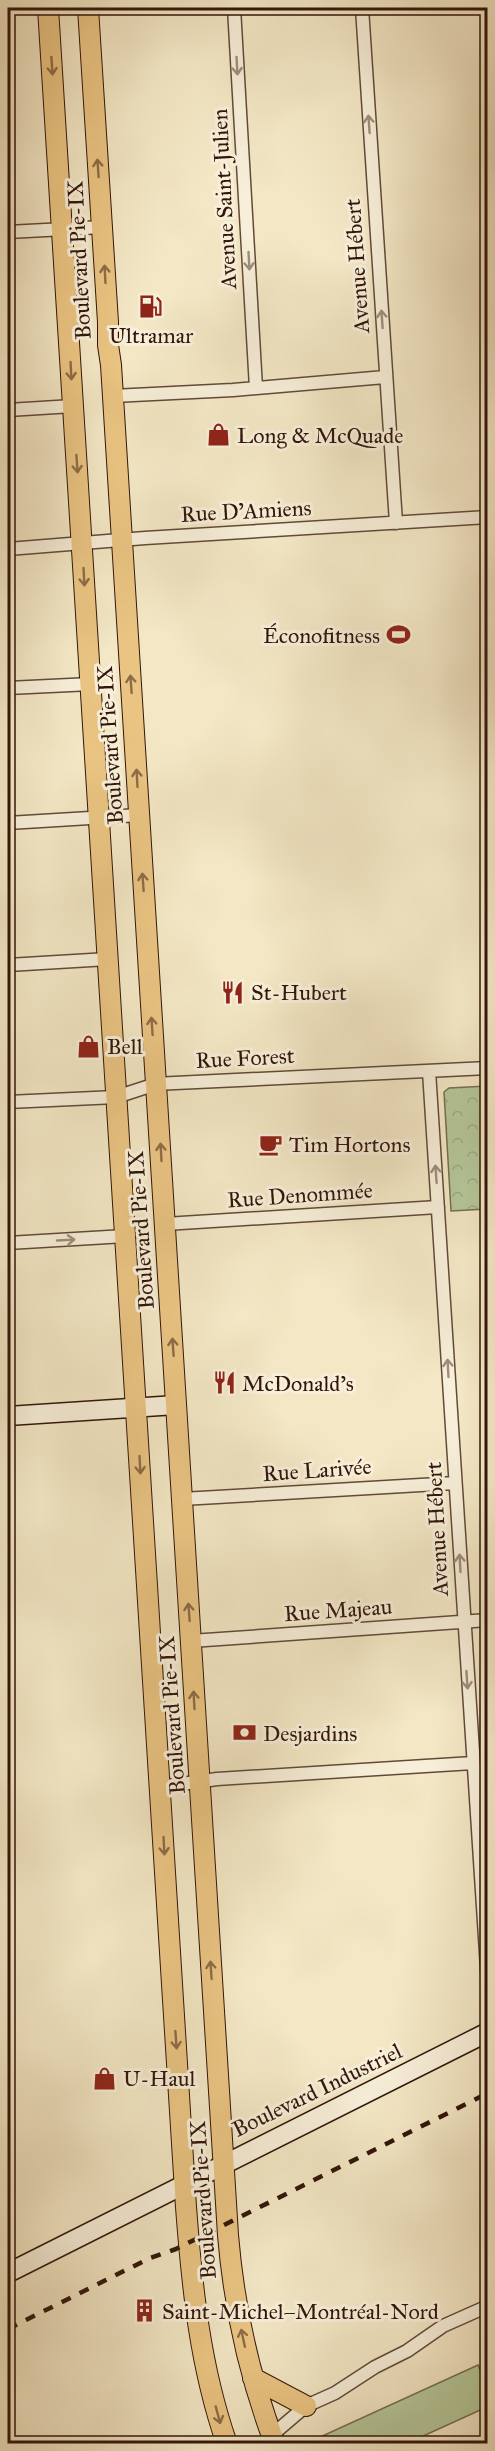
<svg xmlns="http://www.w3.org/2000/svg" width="495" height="2451" font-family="'IM FELL Great Primer',serif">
<defs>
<pattern id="forest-crowns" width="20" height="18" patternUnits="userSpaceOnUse" patternTransform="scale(1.5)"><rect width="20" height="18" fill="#b5c799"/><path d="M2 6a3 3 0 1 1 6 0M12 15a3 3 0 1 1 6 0" fill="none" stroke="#9caa82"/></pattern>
</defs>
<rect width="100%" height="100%" fill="#f3e7c5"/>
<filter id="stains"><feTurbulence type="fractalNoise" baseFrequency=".00333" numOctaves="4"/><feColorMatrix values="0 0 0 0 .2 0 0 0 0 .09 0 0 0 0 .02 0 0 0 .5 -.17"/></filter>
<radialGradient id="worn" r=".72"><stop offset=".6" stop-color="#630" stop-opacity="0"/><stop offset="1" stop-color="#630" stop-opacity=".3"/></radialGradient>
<path fill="url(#forest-crowns)" stroke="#746e52" stroke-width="1.5" d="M487 1086V1209L451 1211 444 1092 449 1088Z"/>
<path fill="#b5c799" stroke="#746e52" stroke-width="1.5" d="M478 2365 487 2386V2407L410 2442 408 2438 395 2443H307Z"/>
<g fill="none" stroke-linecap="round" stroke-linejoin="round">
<defs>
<path id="street" d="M234 8 256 388
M362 8 396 523
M8 232 102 227
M113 396 233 390 385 377
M8 410 73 406
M8 549 145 538 488 517
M8 688 91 684
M8 823 139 815
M8 965 108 959
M429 1071 488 1984
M8 1102 116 1097 156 1084 175 1083 488 1068
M165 1224 438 1207
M8 1243 125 1236
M182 1499 455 1483
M191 1641 488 1620
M160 1787 217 1779 473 1763
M272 2435 306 2406 335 2393 375 2367 407 2351 443 2326 488 2306"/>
<path id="secondary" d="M8 1416 176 1405
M8 2273 488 2032"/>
<path id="primary" d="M48 8 186 2207C192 2287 200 2367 227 2444
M88 8 108 322V345L111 365 228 2235C234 2307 249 2376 275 2444
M253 2378 306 2406"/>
</defs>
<use href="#street" stroke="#624a39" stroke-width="15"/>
<use href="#secondary" stroke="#32150a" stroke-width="21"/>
<use href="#primary" stroke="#32150a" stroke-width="22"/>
<use href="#street" stroke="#f7efd9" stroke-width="12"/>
<use href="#secondary" stroke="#f7efd9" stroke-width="18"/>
<use href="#primary" stroke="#eac482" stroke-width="20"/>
<path stroke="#32150a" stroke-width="4.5" stroke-dasharray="10 10" stroke-linecap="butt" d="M8 2329 150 2258 176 2249 488 2093"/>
</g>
<defs><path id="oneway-shaft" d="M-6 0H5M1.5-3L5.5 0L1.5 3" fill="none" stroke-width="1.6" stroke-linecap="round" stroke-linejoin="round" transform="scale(1.5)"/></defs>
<g stroke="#8e6c46">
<use href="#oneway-shaft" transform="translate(52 66) rotate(86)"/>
<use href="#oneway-shaft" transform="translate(98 168) rotate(-94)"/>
<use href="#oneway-shaft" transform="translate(105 274) rotate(-93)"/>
<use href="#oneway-shaft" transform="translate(71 371) rotate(87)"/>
<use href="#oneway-shaft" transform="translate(77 464) rotate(86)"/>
<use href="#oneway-shaft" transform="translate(84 577) rotate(87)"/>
<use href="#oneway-shaft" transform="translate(131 684) rotate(-94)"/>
<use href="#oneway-shaft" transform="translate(137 778) rotate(-93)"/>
<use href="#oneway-shaft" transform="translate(143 882) rotate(-94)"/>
<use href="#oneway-shaft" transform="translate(152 1026) rotate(-94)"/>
<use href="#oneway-shaft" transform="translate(161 1152) rotate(-93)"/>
<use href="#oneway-shaft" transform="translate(173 1347) rotate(-94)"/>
<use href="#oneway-shaft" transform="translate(140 1465) rotate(87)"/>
<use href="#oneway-shaft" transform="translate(189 1612) rotate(-94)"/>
<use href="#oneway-shaft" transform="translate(194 1700) rotate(-93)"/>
<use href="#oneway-shaft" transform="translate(164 1846) rotate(87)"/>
<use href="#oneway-shaft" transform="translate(211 1970) rotate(-94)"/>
<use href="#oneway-shaft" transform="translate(176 2040) rotate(86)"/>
<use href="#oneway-shaft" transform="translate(243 2338) rotate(-102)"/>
<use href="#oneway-shaft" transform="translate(218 2415) rotate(75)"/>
</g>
<g stroke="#9e8d7c">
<use href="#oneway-shaft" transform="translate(237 66) rotate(87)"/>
<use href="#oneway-shaft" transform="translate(369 124) rotate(-94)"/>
<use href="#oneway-shaft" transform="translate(249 261) rotate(87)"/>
<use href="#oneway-shaft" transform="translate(382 319) rotate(-94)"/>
<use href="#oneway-shaft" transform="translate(436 1174) rotate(-94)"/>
<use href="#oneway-shaft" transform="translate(66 1240) rotate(-3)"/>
<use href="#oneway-shaft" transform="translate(448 1368) rotate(-93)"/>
<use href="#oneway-shaft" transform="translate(460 1563) rotate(-93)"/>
<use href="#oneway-shaft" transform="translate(467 1680) rotate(86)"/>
</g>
<defs>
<symbol id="fuel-bare" viewBox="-9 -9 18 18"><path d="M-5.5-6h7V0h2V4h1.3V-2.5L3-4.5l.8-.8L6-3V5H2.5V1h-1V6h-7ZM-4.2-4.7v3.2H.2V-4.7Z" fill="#8f2418" stroke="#f7efd9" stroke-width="2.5" paint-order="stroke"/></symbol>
<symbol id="shop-bare" viewBox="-9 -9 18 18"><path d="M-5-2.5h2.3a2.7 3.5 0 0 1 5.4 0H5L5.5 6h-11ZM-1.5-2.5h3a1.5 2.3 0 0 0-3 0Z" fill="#8f2418" stroke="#f7efd9" stroke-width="2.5" paint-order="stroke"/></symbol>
<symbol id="stadium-bare" viewBox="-9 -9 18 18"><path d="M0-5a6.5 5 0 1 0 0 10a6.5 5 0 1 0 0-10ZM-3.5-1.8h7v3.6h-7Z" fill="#8f2418" stroke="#f7efd9" stroke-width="2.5" paint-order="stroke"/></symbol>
<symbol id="restaurant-bare" viewBox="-9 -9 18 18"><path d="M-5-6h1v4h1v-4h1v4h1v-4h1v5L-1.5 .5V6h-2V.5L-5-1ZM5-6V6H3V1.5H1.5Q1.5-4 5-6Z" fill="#8f2418" stroke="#f7efd9" stroke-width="2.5" paint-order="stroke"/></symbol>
<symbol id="cafe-bare" viewBox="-9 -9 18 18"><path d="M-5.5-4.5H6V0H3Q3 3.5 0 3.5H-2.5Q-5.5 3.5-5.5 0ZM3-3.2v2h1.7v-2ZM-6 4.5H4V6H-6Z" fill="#8f2418" stroke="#f7efd9" stroke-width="2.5" paint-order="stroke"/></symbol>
<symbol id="bank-bare" viewBox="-9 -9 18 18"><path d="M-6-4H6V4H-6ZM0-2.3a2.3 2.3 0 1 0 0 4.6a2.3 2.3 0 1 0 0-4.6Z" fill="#8f2418" stroke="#f7efd9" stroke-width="2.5" paint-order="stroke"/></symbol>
<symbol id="building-bare" viewBox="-9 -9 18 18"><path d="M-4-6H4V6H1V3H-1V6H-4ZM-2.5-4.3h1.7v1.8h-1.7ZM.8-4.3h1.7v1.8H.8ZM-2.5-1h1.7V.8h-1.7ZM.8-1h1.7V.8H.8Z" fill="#8f2418" stroke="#f7efd9" stroke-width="2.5" paint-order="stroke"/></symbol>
</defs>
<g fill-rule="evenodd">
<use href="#fuel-bare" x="134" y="290" width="33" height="33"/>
<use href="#shop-bare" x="202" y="418" width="33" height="33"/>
<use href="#stadium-bare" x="382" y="618" width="33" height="33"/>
<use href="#restaurant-bare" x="216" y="976" width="33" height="33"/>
<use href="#shop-bare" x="72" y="1030" width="33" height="33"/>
<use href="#cafe-bare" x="254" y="1128" width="33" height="33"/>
<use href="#restaurant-bare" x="208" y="1366" width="33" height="33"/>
<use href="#bank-bare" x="228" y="1716" width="33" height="33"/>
<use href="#shop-bare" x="88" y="2062" width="33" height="33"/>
<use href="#building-bare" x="128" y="2294" width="33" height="33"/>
</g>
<g text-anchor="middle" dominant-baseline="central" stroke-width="6" stroke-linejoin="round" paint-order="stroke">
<g font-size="22" fill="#32150a" stroke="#f7efd9">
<text transform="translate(224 199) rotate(-93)">Avenue Saint-Julien</text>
<text transform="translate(79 260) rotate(-93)">Boulevard Pie-IX</text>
<text transform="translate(357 266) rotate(-94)">Avenue Hébert</text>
<text transform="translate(246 511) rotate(-3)">Rue D'Amiens</text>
<text transform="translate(110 745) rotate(-94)">Boulevard Pie-IX</text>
<text transform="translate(245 1058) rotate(-3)">Rue Forest</text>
<text transform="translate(300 1195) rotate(-4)">Rue Denommée</text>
<text transform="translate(141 1230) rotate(-94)">Boulevard Pie-IX</text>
<text transform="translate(317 1470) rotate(-4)">Rue Larivée</text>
<text transform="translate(437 1529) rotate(-93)">Avenue Hébert</text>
<text transform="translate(338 1610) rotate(-4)">Rue Majeau</text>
<text transform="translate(172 1715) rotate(-94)">Boulevard Pie-IX</text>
<text transform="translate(317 2090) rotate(-26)">Boulevard Industriel</text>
<text transform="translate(203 2200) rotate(-94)">Boulevard Pie-IX</text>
</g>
<g font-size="22" fill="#32150a" stroke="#f7efd9" text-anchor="start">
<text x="151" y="335" text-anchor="middle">Ultramar</text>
<text x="237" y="435">Long &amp; McQuade</text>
<text x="380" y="635" text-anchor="end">Éconofitness</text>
<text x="251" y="992">St-Hubert</text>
<text x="107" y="1046">Bell</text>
<text x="289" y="1144">Tim Hortons</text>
<text x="242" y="1383">McDonald's</text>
<text x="263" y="1733">Desjardins</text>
<text x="123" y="2078">U-Haul</text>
<text x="162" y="2311">Saint-Michel–Montréal-Nord</text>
</g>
</g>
<rect width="495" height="2451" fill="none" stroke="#f3e7c5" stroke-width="30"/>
<rect x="9" y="9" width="477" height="2433" fill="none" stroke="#32150a" stroke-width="3"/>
<rect x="15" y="15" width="465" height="2421" fill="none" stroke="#32150a" stroke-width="1.5"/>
<rect width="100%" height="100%" filter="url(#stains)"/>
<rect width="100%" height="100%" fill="url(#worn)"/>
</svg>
